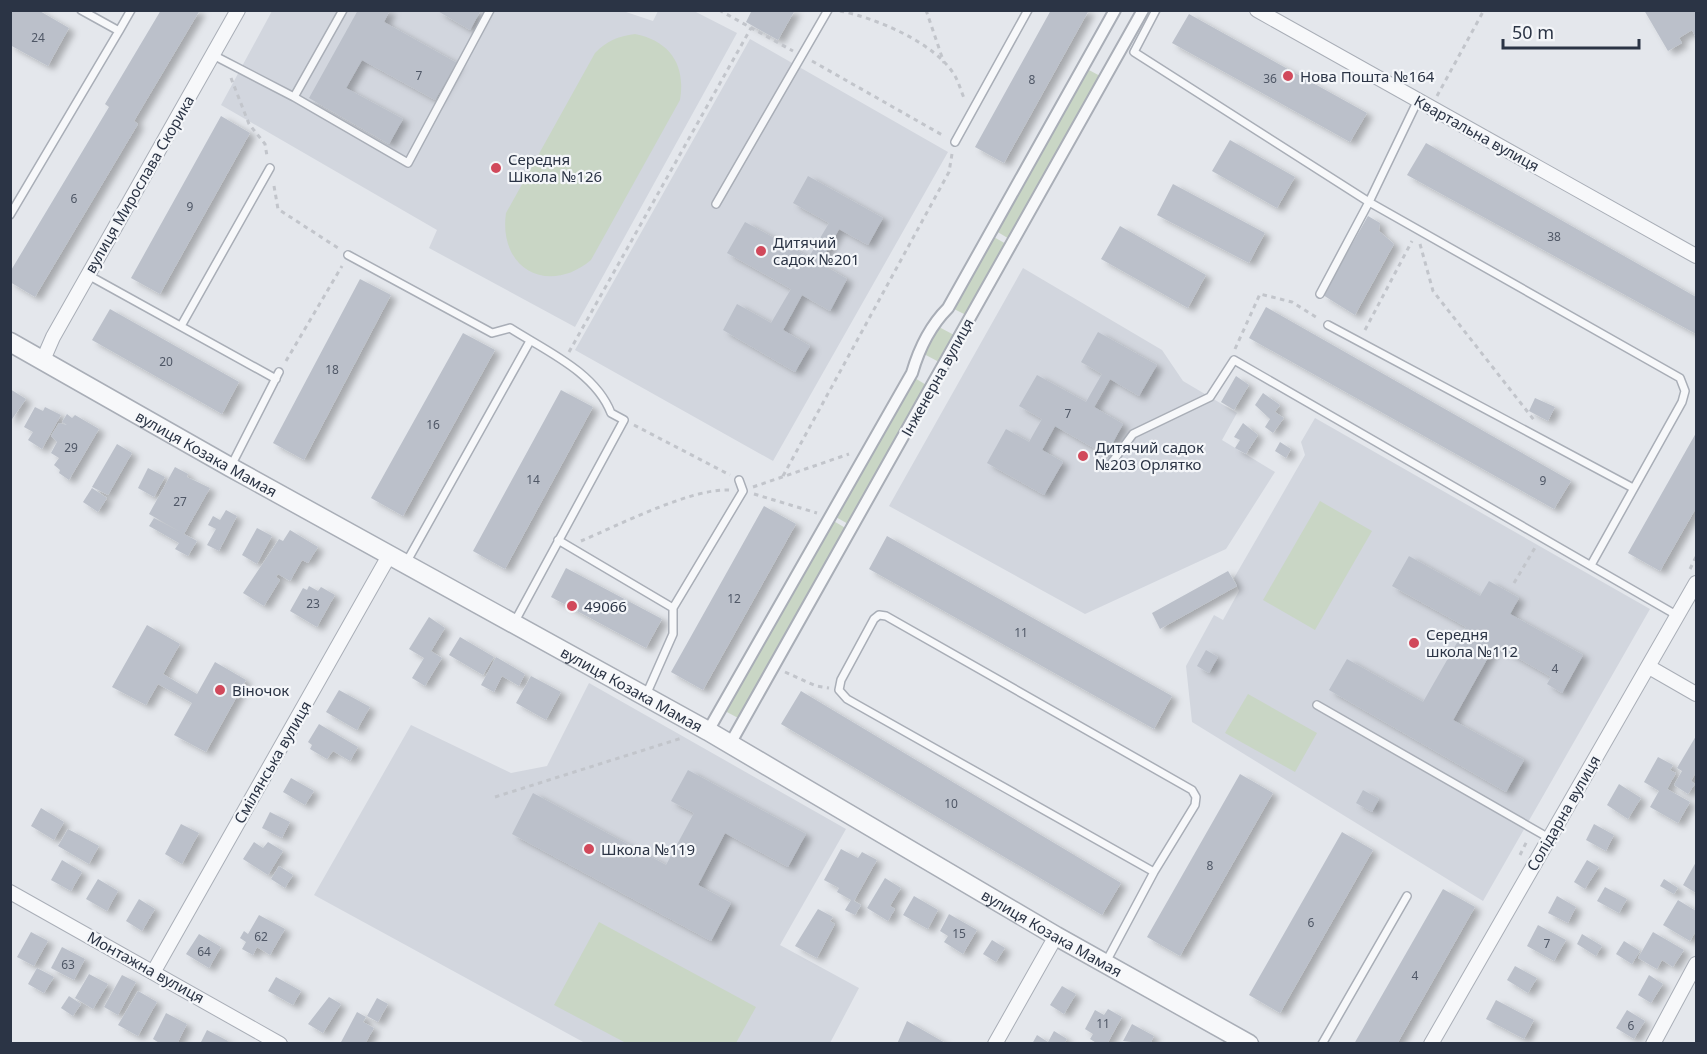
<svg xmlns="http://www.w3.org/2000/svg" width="1707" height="1054" font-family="'Noto Sans',sans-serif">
<defs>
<filter id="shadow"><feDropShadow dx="6" dy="4" stdDeviation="3" flood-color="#0004"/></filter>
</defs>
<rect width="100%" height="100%" fill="#e4e7ec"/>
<path fill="#d2d6de" d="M620 10 653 21 658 11H694L737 33 575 327 429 248 437 230 221 105 272 11Z
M750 39 948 152 773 461 575 350Z
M1023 268 1162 350 1183 381 1237 413 1222 440 1275 472 1226 549 1085 614 889 506Z
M1315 418 1650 609 1483 901 1192 722 1186 666 1214 615 1223 620 1239 591 1234 578 1305 455 1301 442Z
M589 683 846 829 780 945 859 988 830 1043H585L314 895 411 725 511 773 547 766Z"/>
<path fill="#c9d6c5" d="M635 34C670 41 686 65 680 100L591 260C548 296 498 269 506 213L595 53C607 41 618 36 635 34Z
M1087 69 1102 77 1011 240 996 231Z
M992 236 1008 245 968 316 952 308Z
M937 326 956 336 941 363 922 353Z
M913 377 928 386 850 525 834 516Z
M1320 501 1372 531 1315 630 1263 600Z
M832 520 847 529 740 719 725 711Z
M1248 694 1317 733 1295 772 1225 733Z
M599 922 756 1007 736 1043H626L554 1005Z"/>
<path fill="#bbc0ca" filter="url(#shadow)" d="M10 10H38L69 28 48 66 10 45Z
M161 10H200L134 121 138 124 35 297 10 282V272L109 107 105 104Z
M358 10H390L384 22 457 63 435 100 362 60 346 88 403 119 389 144 309 98Z
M436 10H481L470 30Z
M752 10H795L778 40 746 22Z
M1051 10H1089L1004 163 975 147Z
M1644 10H1696V38L1692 30 1679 38 1682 43 1668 51Z
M1189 14 1367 113 1350 142 1172 43Z
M221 116 250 133 160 294 131 278Z
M1230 140 1295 177 1277 208 1212 171Z
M1426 143 1696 297V334L1407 175Z
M808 176 883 218 868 245 839 229 820 263 847 279 830 311 802 295 783 330 810 346 795 372 723 330 737 304 771 323 791 289 727 253 745 222 809 257 829 223 793 203Z
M1173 184 1265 233 1249 263 1157 215Z
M1368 216 1380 223 1379 231 1394 244 1355 315 1323 295Z
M1120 226 1206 275 1188 308 1101 259Z
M360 279 391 295 304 460 273 443Z
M1266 307 1571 481 1554 509 1249 338Z
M110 309 239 382 222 414 92 340Z
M1098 332 1157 365 1139 396 1110 379 1094 407 1123 424 1106 455 1055 426 1042 450 1063 462 1044 495 987 463 1006 429 1029 442 1042 419 1019 406 1037 375 1086 402 1102 374 1081 362Z
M463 333 495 350 403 516 371 498Z
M1236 376 1249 385 1234 410 1221 402Z
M10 389 26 399 10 422Z
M561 390 593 407 505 569 473 551Z
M1263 393 1280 405 1275 412 1284 418 1273 433 1265 427 1270 419 1255 405Z
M1535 398 1555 407 1548 421 1529 411Z
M35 407 43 411 45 407 61 415 42 449 28 440 33 432 24 427Z
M67 414 72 418 75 415 99 429 69 480 59 473 60 470 54 465 59 458 51 453 57 442 51 436 59 423 67 425 62 422Z
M1243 423 1258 435 1246 454 1235 448 1240 440 1234 437Z
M1696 433V508L1660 571 1628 553Z
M1280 442 1291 449 1286 458 1275 451Z
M117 444 132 453 108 495 92 487Z
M175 467 188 474 187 477 210 488 184 534 197 541 188 556 175 549 179 543 149 526 154 518 184 534 149 514Z
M148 468 165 477 154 497 138 488Z
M92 488 107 498 98 512 83 502Z
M764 506 796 524 703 690 671 672Z
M226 510 237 516 219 551 207 545 216 529 208 525 213 516 220 520Z
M257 528 272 536 257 564 242 555Z
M290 530 318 547 308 563 302 560 290 581 278 574 276 577 280 580 264 606 243 593 279 539 283 541Z
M887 536 1172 696 1154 729 869 569Z
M1409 556 1480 596 1489 581 1519 598 1510 614 1583 655 1562 693 1547 684 1551 677 1495 645 1453 720 1524 760 1506 792 1329 690 1347 659 1423 702 1466 627 1392 586Z
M566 568 662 619 646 648 551 597Z
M1228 571 1237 586 1160 629 1152 613Z
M309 586 318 591 321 587 335 595 317 627 290 611 303 588 307 590Z
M429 617 445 628 431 651 442 658 425 686 412 678 424 658 409 649Z
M147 625 180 644 163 674 197 694 215 662 246 680 206 752 174 735 192 703 158 684 146 705 112 687Z
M460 637 494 657 483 675 449 655Z
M1206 650 1218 657 1209 673 1197 666Z
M496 657 525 674 519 686 502 676 494 692 481 685Z
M531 676 561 692 546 720 516 703Z
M339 690 370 707 357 730 326 712Z
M801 691 1121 883 1102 915 781 724Z
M319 724 358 747 350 761 333 751 327 759 310 749 312 745 308 742Z
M1696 736V772L1691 781 1695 784 1688 794 1674 785 1682 771 1677 768Z
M1658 757 1673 765 1670 770 1676 773 1667 789 1690 802 1678 823 1650 807 1659 791 1644 782Z
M688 770 806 834 788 867 725 833 698 885 731 903 711 941 512 834 533 793 666 865 694 813 671 801Z
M1240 774 1273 793 1180 956 1147 937Z
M291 778 314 791 305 805 283 792Z
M1619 784 1641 798 1628 819 1607 805Z
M1363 790 1379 799 1372 812 1356 803Z
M41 808 64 822 54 840 31 826Z
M270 812 290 822 282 838 262 828Z
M181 824 199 833 182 864 165 854Z
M1594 824 1614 835 1606 851 1586 840Z
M68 829 99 846 89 864 58 846Z
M1342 832 1373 850 1280 1013 1249 995Z
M254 842 263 848 268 842 283 851 268 875 243 859Z
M841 849 858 858 862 852 877 860 854 901 861 905 855 915 845 910 851 900 837 892 839 888 824 880Z
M62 860 82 872 71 891 51 880Z
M1587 860 1599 867 1585 889 1574 882Z
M1696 862V893L1683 885Z
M279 866 293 875 285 888 271 879Z
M885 878 901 888 890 906 895 909 888 921 867 908Z
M98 879 118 891 107 911 86 899Z
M1664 879 1678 888 1674 894 1660 886Z
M1605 887 1627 899 1619 913 1597 901Z
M1443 889 1475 907 1397 1044H1354Z
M914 896 938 910 928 929 903 915Z
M1557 896 1576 907 1568 923 1548 913Z
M139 899 155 909 142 931 126 921Z
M1678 900 1696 911V931L1690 941 1663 925Z
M818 909 833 917 830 921 835 924 817 958 795 946Z
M949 914 977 930 963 954 944 942 948 936 940 931Z
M259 915 285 929 270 955 257 947 253 955 242 949 246 942 240 938 244 931 248 934Z
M1538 925 1566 940 1554 961 1527 946Z
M31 932 48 941 34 966 17 957Z
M1653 932 1684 950 1673 967 1662 960 1657 969 1638 958Z
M199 934 221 947 209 968 186 954Z
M1582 934 1602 946 1596 956 1577 944Z
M992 940 1005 948 996 962 983 954Z
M1624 941 1640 951 1632 964 1616 954Z
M62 947 85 959 74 980 51 968Z
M1515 966 1537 978 1528 993 1507 980Z
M37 968 54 977 44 993 28 984Z
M89 974 108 984 93 1009 75 998Z
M122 975 136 982 118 1015 104 1007Z
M1649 975 1663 984 1651 1003 1638 995Z
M276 977 301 991 293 1005 268 991Z
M1062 986 1076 994 1064 1014 1050 1005Z
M138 991 157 1002 138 1036 118 1025Z
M69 996 81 1004 73 1016 61 1008Z
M329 997 341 1004 323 1033 308 1024Z
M377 998 388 1004 378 1022 367 1016Z
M1496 1000 1534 1020 1524 1039 1486 1019Z
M1108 1009 1122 1017 1107 1044H1098L1090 1039 1093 1034 1085 1029 1095 1010 1104 1015Z
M1627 1010 1645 1021 1634 1039 1616 1028Z
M357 1012 366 1017 363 1022 374 1028 365 1044H340Z
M166 1013 187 1024 177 1044H161L153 1039Z
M907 1021 947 1044H897Z
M1132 1024 1154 1036 1150 1044 1123 1041Z
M207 1030 228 1041 227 1044H200Z
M1054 1031 1067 1039 1064 1044H1032L1037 1035 1048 1042Z"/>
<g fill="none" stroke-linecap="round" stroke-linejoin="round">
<defs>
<path id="service" d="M81 10 119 31 131 10
M1156 10 1134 52 1369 202 1418 100
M213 55 294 97 343 10
M294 97 408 163 490 10
M955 142 1028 10
M716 204 828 10
M10 215 119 31
M348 255 492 333 510 328C546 351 595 372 611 413L624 420 514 623
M88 275 276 379
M1320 294 1369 202 1680 378 1685 391 1682 402 1591 565
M1328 325 1633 488
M181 326 270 168
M1110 465 1133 434 1210 397 1234 360 1678 616
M231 466 279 372
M558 540 673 608 743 491 739 480
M406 563 530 341
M646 695 673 634V608
M1317 705 1549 838
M1106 962 1154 872 1195 805 1196 797 1192 790 886 616 879 615 874 619 841 680 839 690 847 699 1154 872
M1322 1044 1407 896"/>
<path id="pedestrian" d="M708 731 912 373C919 349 930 326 948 308L1115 10
M730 744 1143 10"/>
<path id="minor" d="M1257 10 1696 256
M43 360 53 337 238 10
M1649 667 1696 694
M10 892 280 1044
M154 971 390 554
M995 1044 1056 936
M1431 1044 1696 583
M1653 1044 1696 964"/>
<g id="tertiary">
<path id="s1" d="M10 342 230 467 708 731 1056 936 1249 1044"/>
</g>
</defs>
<use href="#service" stroke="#a9aeb7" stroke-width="10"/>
<use href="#pedestrian" stroke="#a9aeb7" stroke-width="14"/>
<use href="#minor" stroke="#a9aeb7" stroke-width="16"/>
<use href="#tertiary" stroke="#a9aeb7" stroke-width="21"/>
<path stroke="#c2c5cb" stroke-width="3" stroke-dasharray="4.5 4.5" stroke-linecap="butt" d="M719 10 793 51
M926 10 944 63
M840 11C876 18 936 43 955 76 959 83 961 91 964 98
M812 61 944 136
M231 78 249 124 265 144 267 156
M1437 96 1484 10
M274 186 278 209 338 248
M1420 244 1433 291 1534 420
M1365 330 1412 241
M1235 349 1260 294 1292 302 1319 319
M569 352 751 28
M286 361 342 266
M634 425 730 475
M783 476 949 172 952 154
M753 487 849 454
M754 494 817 513
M581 541C619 525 691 488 730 490
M1690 569 1696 557
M1514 583 1536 546
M785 672 816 686 829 688
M495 797 682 738
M1520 855 1528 839"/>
<use href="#service" stroke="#f7f8fa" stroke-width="7"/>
<use href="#pedestrian" stroke="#f7f8fa" stroke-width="10"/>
<use href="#minor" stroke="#f7f8fa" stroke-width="14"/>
<use href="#tertiary" stroke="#f7f8fa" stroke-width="18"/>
</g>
<g fill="#d1495b" stroke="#f4f6f9" stroke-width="2">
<circle cx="1288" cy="76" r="6"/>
<circle cx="496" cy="168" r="6"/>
<circle cx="761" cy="251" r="6"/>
<circle cx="1083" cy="456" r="6"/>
<circle cx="572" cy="606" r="6"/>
<circle cx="1414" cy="643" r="6"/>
<circle cx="220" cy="690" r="6"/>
<circle cx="589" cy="849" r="6"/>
</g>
<g text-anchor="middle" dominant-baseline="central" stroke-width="4.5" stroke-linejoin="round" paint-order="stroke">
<g font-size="12" fill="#4f5766">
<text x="38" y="37">24</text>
<text x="419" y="75">7</text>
<text x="1270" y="78">36</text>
<text x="1032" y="79">8</text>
<text x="74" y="198">6</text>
<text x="190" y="206">9</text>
<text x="1554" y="236">38</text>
<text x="166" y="361">20</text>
<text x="332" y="369">18</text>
<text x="1068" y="413">7</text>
<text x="433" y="424">16</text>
<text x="71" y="447">29</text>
<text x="533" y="479">14</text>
<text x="1543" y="480">9</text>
<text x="180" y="501">27</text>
<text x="734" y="598">12</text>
<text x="313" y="603">23</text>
<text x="1021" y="632">11</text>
<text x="1555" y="668">4</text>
<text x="951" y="803">10</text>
<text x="1210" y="865">8</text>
<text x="1311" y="922">6</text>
<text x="959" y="933">15</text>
<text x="261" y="936">62</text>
<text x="1547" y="943">7</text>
<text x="204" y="951">64</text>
<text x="68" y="964">63</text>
<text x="1415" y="975">4</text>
<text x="1103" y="1023">11</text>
<text x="1631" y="1025">6</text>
</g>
<g font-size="15" fill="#2b3445" stroke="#f4f6f9" text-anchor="start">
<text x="1300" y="76">Нова Пошта №164</text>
<text x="508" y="159">Середня<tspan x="508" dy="17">Школа №126</tspan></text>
<text x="773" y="242">Дитячий<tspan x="773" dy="17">садок №201</tspan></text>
<text x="1095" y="447">Дитячий садок<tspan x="1095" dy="17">№203 Орлятко</tspan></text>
<text x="584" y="606">49066</text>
<text x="1426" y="634">Середня<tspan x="1426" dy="17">школа №112</tspan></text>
<text x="232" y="690">Віночок</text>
<text x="601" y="849">Школа №119</text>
</g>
<g font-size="15" fill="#2b3445" stroke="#f4f6f9">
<text transform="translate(1477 133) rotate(29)">Квартальна вулиця</text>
<text transform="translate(139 184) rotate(-60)">вулиця Мирослава Скорика</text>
<text transform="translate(937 377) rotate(-61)">Інженерна вулиця</text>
<text stroke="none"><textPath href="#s1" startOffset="226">вулиця Козака Мамая</textPath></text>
<text stroke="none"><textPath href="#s1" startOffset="712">вулиця Козака Мамая</textPath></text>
<text transform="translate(272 762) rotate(-60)">Смілянська вулиця</text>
<text transform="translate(1563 813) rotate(-60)">Солідарна вулиця</text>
<text stroke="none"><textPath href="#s1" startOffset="1198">вулиця Козака Мамая</textPath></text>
<text transform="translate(146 967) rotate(29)">Монтажна вулиця</text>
</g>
</g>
<rect width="1707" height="1054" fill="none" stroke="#2b3445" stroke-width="24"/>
<path d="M1503 39v9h136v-9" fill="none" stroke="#2b3445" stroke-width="3"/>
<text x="1512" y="39" font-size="18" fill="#2b3445" stroke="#f4f6f9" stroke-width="4.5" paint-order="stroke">50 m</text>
</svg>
